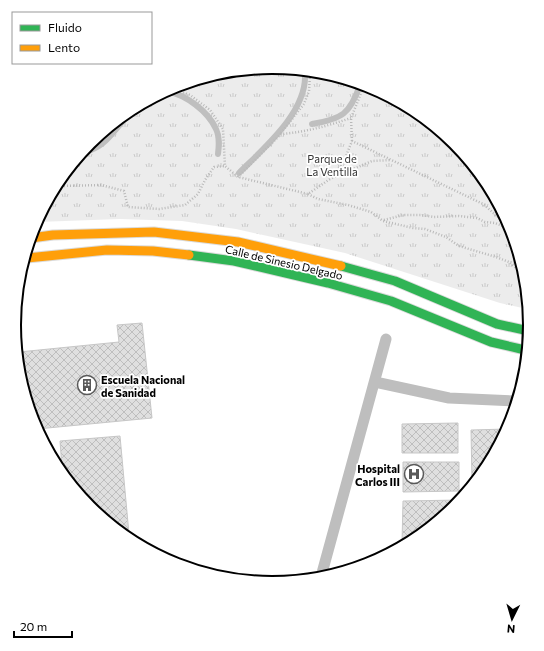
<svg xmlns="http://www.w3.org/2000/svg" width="544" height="651" font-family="Commissioner,sans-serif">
<defs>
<pattern id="park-tufts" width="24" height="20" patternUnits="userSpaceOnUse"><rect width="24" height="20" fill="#ececec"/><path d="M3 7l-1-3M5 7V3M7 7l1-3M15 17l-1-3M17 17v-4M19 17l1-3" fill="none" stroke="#c9c9c9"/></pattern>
<pattern id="building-cross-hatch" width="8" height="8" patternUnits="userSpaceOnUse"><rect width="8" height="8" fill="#dfdfdf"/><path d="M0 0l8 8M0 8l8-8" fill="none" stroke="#bebebe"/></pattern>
</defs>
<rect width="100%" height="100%" fill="#fff"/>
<path fill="url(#park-tufts)" d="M272 68 371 87 455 143 510 227 527 309 500 303 345 253 236 229 182 221 120 219 37 222 90 143 173 87Z"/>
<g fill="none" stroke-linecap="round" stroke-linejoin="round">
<path stroke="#bfbfbf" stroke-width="6" d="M167 91C186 95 208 111 216 129 220 137 219 146 218 154
M312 124C342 119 350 114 360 85
M83 153C105 146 108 138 123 121
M239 173C264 148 307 112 305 74"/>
</g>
<path fill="url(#building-cross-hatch)" stroke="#c7c7c7" d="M142 323 152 418 37 429 34 424 19 352 119 342 117 325Z
M458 423V453H402V424Z
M507 429 472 482 471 430Z
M120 436 129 534 89 508 62 467 60 441Z
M403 462H459V491L403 492Z
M460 500 454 508 402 543 403 501Z"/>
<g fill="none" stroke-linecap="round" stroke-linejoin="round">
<defs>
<path id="fast" d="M189 255 234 261 328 283 391 301 491 342 525 350
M341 266 395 281 497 324 529 331"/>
<path id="slow" d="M31 238 53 235 154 232 238 242 341 266
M27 258 107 250 153 251 189 255"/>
</defs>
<use href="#fast" stroke="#dbdbdb" stroke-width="11"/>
<use href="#slow" stroke="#dbdbdb" stroke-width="11"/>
<path stroke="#b9b9b9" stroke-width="2.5" stroke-dasharray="1 2" stroke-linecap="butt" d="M172 88 190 95 210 110 223 129 225 166 238 177 308 194 330 179 344 161 352 141 483 204 511 228
M281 133 304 104 309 91 310 75
M352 141 351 118 364 86
M87 147 109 130
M238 177 281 134C306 132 327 126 351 118
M332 178 372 161 391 160
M61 186 101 185 124 191 128 207 159 209 185 205 198 194 205 180 214 167 225 166
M308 194 318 199 348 205 371 212 383 221 413 228 425 229 446 237 459 246 496 257 509 262 518 263
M384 220 403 215H421L434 217 459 216 477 218 485 222 495 223 510 229
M510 263 519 270"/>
<path stroke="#bebebe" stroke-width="11" d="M375 382 449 398 515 401
M322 573 386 339"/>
<use href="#fast" stroke="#30b455" stroke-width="9"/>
<use href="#slow" stroke="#ff9f0a" stroke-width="9"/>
</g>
<defs>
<symbol id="building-ring" viewBox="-11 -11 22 22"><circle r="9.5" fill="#fff" stroke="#595959" stroke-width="1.5"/><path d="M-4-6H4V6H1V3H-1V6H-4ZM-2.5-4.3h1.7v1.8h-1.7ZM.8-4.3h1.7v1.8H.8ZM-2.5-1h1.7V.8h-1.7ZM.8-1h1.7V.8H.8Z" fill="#595959"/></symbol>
<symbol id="hospital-ring" viewBox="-11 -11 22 22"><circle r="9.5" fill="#fff" stroke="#595959" stroke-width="1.5"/><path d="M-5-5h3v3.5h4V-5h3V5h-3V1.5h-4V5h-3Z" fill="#595959"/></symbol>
</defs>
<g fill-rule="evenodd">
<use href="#building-ring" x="76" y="374" width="22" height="22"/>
<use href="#hospital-ring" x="403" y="463" width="22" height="22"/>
</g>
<g text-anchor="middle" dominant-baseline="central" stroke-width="3.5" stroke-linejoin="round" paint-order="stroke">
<g font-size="11" fill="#333" stroke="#fff">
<text x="332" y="158">Parque de<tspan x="332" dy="13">La Ventilla</tspan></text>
</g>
<g font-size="11" fill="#000" stroke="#fff">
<text transform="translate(284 262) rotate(13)">Calle de Sinesio Delgado</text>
</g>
<g font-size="11" font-weight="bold" fill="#000" stroke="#fff" text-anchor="start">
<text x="101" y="379">Escuela Nacional<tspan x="101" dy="13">de Sanidad</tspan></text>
<text x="400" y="468" text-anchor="end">Hospital<tspan x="400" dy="13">Carlos III</tspan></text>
</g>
</g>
<path d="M0 0H544V651H0ZM21 325a251 251 0 1 1 502 0a251 251 0 1 1-502 0Z" fill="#fff" fill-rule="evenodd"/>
<path fill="none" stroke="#000" stroke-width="2" d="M21 325a251 251 0 1 1 502 0a251 251 0 1 1-502 0Z"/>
<rect x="12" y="12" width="140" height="52" fill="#ffffff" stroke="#999999"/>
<rect x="20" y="25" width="20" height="6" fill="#30b455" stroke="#999999"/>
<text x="48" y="32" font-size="12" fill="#000000">Fluido</text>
<rect x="20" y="45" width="20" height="6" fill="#ff9f0a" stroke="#999999"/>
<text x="48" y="52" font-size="12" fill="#000000">Lento</text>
<g transform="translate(512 619) rotate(185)" stroke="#ffffff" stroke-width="3" paint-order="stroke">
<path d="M0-3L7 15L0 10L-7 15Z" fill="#000000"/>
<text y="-6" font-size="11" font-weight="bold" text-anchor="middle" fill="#000000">N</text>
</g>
<path d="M14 631v6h58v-6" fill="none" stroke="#000000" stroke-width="2"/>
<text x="20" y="631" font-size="12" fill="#000000" stroke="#ffffff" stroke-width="3" paint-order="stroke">20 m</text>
</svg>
